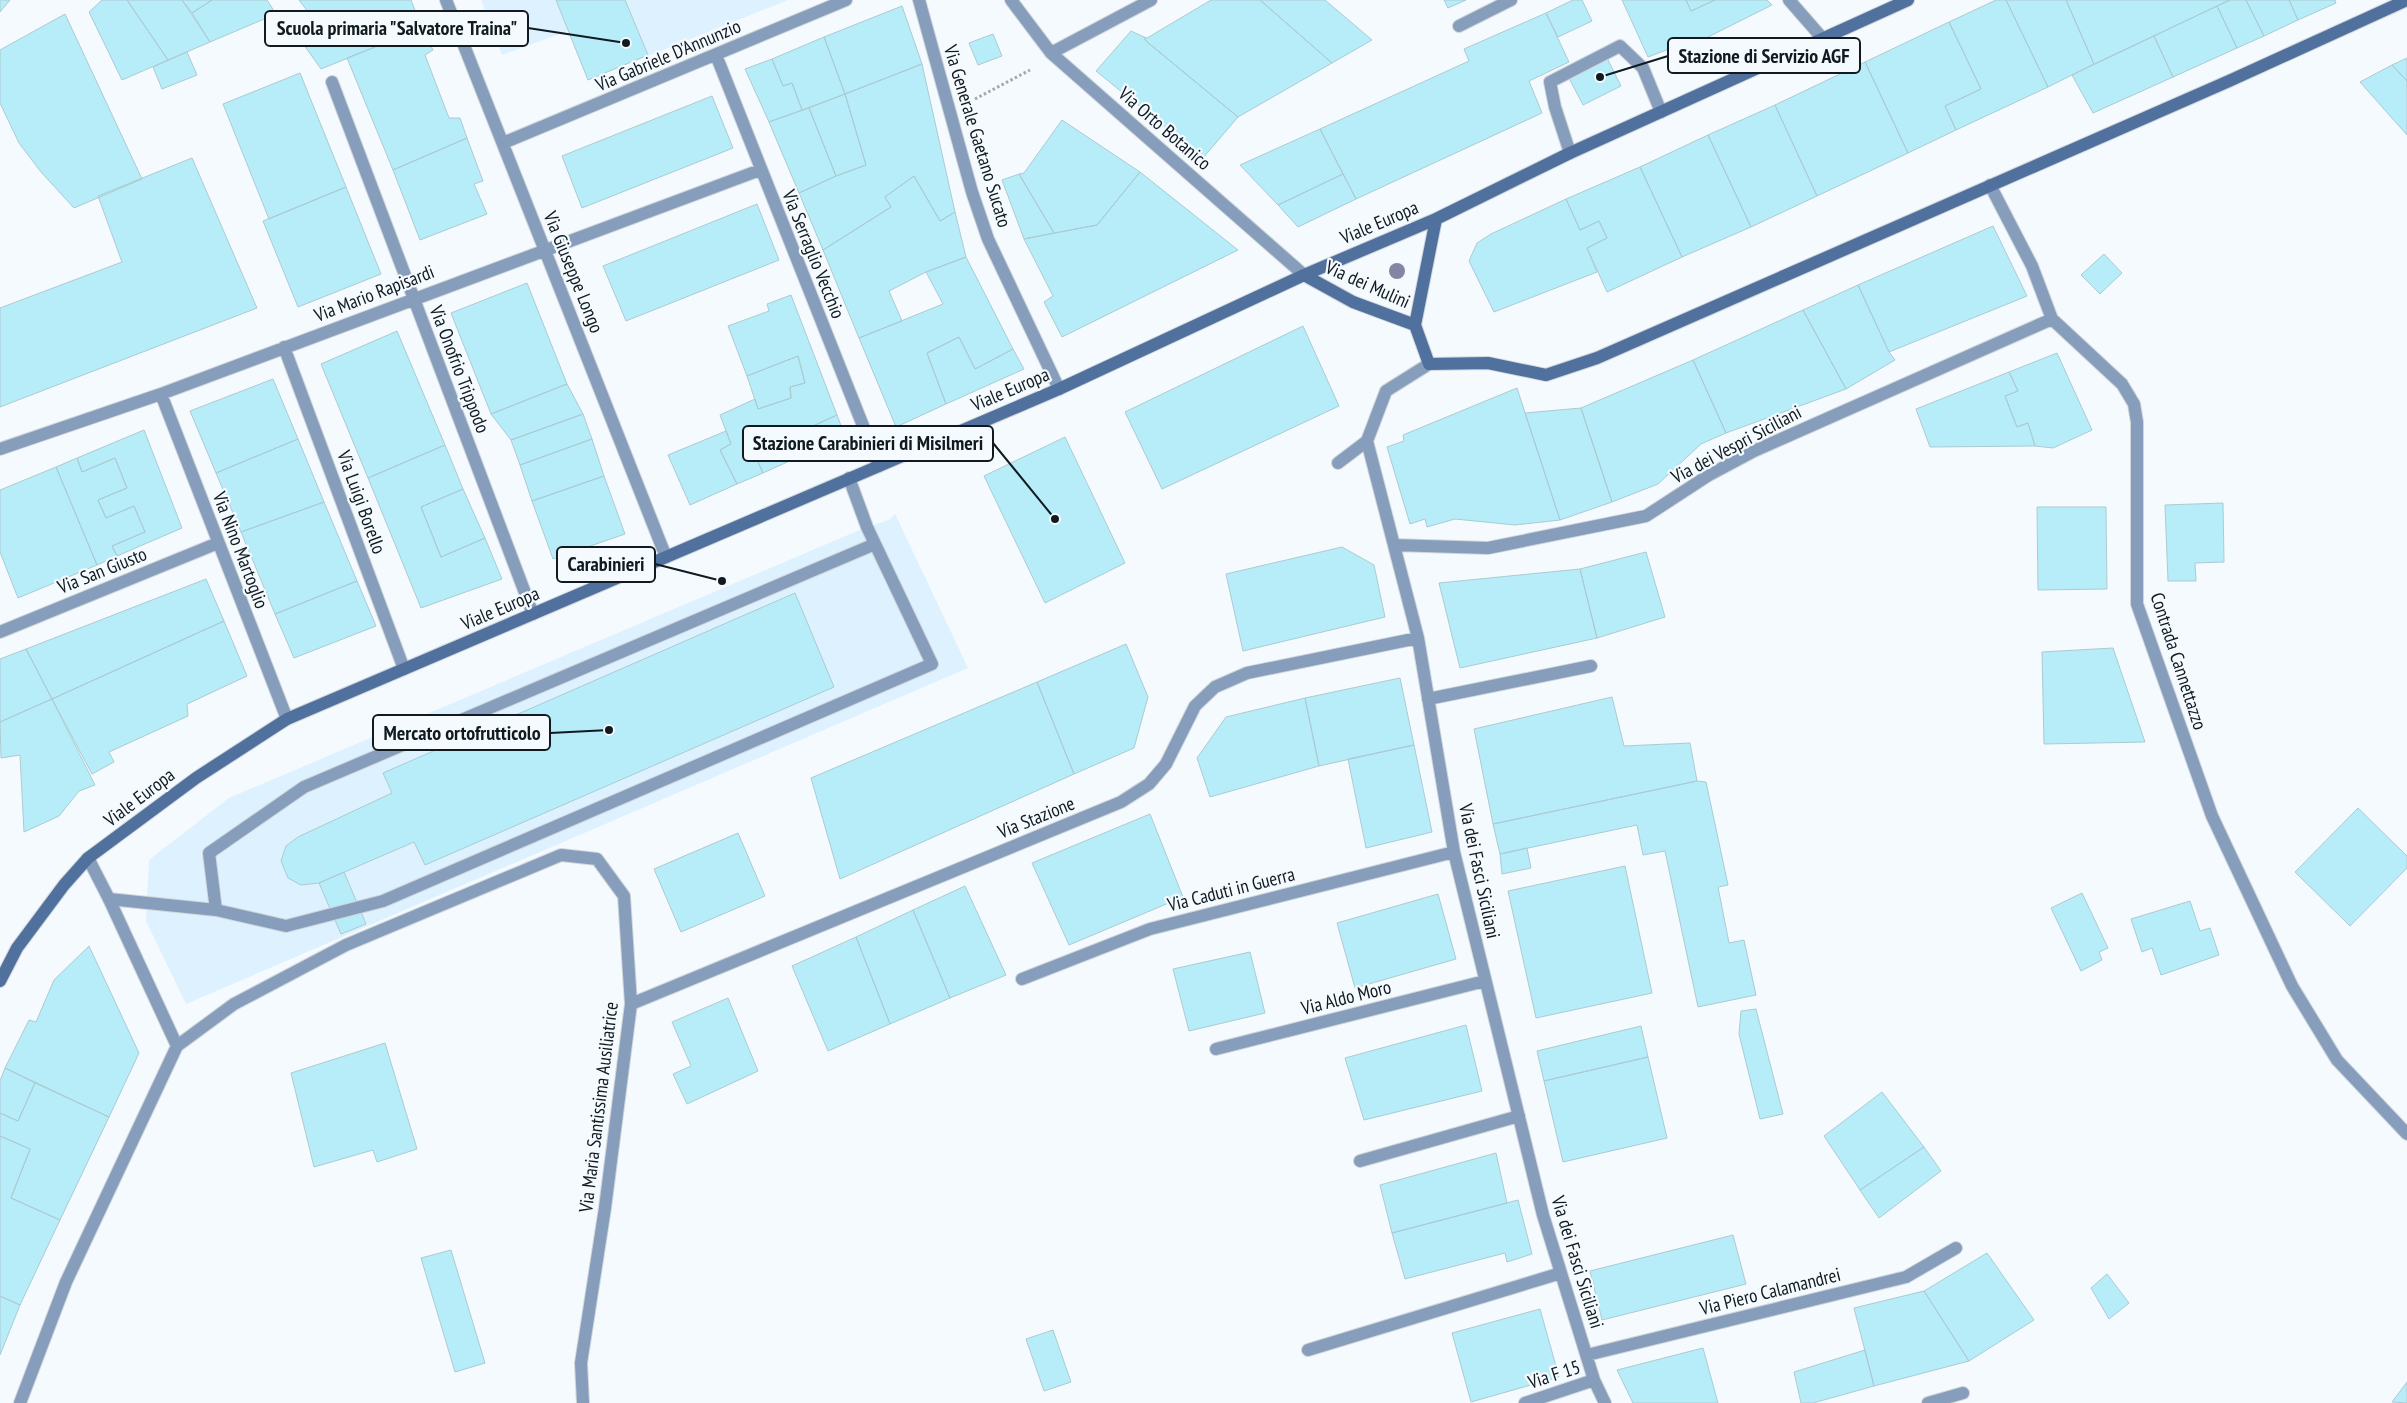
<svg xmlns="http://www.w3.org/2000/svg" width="2407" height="1403" font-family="'PT Sans Narrow',sans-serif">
<rect width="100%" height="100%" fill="#f4fafd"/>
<path fill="#ddf1fe" d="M481 0H788L588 80 568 31 502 55Z
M895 514 968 668 186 1004 146 921 149 860 229 798 867 527 889 520Z"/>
<path fill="#b7ecf9" stroke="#abcbd3" d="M0 0H10L0 12Z
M102 0H127L168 60 122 80 89 12Z
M127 0H182L210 42 168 60Z
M182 0H212L192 13Z
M212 0H267L276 14 210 42 192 13Z
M299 0H411L422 28 321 69 292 28 311 16Z
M556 0H625L648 55 588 80Z
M1211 0H1260L1332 63 1238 117 1146 41 1144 37 1147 38Z
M1260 0H1325L1372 40 1332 63Z
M1444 0H1466L1448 8Z
M1573 0H1582L1592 21 1558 37 1546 13Z
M1622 0H1686L1691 11 1715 0H1767L1772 5 1672 55 1669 49 1648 57Z
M1686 0H1715L1691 11Z
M1996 0H2006L2048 87 1956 130 1945 106 1981 89 1949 22Z
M2006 0H2066L2094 64 2048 87Z
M2066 0H2230L2094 64Z
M2230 0H2246L2264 36 2237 48 2217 6Z
M2246 0H2289L2298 20 2264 36Z
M2289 0H2335L2336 3 2298 20Z
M902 6 922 64 845 94 824 37Z
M2217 6 2237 48 2173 77 2154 36Z
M1546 13 1569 62 1529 81 1542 113 1356 199 1320 129 1469 61 1464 49Z
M65 14 142 179 74 208 41 172 19 143 0 103V50Z
M1949 22 1981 89 1945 106 1956 130 1908 153 1865 62Z
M422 28 433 50 425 55 449 118H460L467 138 393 170 347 58Z
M1131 31 1144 37 1146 41 1238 117 1203 158 1096 71Z
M993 34 1002 56 978 65 969 43Z
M2154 36 2173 77 2093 113 2072 75Z
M824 37 845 94 802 110 792 83 783 86 772 59Z
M187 52 197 75 162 89 153 67Z
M1607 58 1621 86 1583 105 1569 78Z
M2407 58V81L2392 65Z
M772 59 783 86 792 83 802 110 769 122 745 69Z
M1865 62 1908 153 1817 196 1775 105Z
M922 64 955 212 940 221 914 176 885 197 891 207 823 250 799 193 836 176 866 165 845 94Z
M2392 65 2407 81V135L2360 82Z
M300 73 346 187 269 219 223 104Z
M845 94 866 165 836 176 809 108Z
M712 96 733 148 582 208 562 156Z
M1775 105 1817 196 1751 227 1708 135Z
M809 108 836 176 799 193 769 122Z
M1062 120 1140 172 1097 225 1054 233 1019 174 1024 173Z
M1320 129 1343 174 1278 205 1240 165Z
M1708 135 1751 227 1682 257 1640 167Z
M467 138 483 181 474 184 487 214 420 240 393 170Z
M192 158 257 308 0 407V308L122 262 98 196Z
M1640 167 1682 257 1607 292 1587 248 1607 238 1599 221 1580 230 1566 199Z
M1140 172 1238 250 1062 337 1044 302 1053 296 1024 239 1097 225Z
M1019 174 1054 233 1024 239 1002 180Z
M1343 174 1356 199 1298 227 1278 205Z
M914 176 940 221 955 212 966 257 926 272 889 291 902 321 859 338 823 250 891 207 885 197Z
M346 187 381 274 298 307 263 221Z
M1566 199 1580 230 1599 221 1607 238 1587 248 1597 272 1494 312 1469 261 1477 243 1491 234Z
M757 204 779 260 626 321 603 266Z
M1993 226 2027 296 1889 352 1858 285Z
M2104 254 2122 273 2100 294 2081 275Z
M966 257 1013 349 975 369 959 337 927 353 946 404 896 427 859 338 943 304 926 272Z
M527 283 567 384 491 414 451 313Z
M1858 285 1889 352 1895 360 1846 389 1803 310Z
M791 295 837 415 754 453 763 473 737 484 720 450 731 444 720 415 755 399 758 409 791 398 790 387 805 383 798 356 747 376 728 326 769 311 767 304Z
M1803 310 1846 389 1726 433 1693 360Z
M1303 326 1339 406 1162 489 1125 412Z
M397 331 445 445 368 478 321 364Z
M959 337 975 369 1013 349 1024 369 946 404 927 353Z
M2057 353 2092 430 2053 448 2035 446 2028 423 2017 427 2005 396 2018 391 2009 372Z
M798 356 805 383 790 387 791 398 758 409 747 376Z
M1693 360 1726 433 1701 444 1658 484 1612 502 1581 408Z
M2009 372 2018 391 2005 396 2017 427 2028 423 2035 446 1930 447 1916 409Z
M273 379 298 439 216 473 190 411Z
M567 384 583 414 511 440 491 414Z
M1517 388 1560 520 1515 525 1455 519 1427 527 1425 519 1410 524 1387 447 1404 441 1403 435Z
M1581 408 1612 502 1560 520 1525 413Z
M583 414 592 439 520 465 511 440Z
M837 415 845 436 763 473 754 453Z
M144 430 182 528 117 556 112 546 145 532 134 506 106 518 98 500 127 488 115 458 82 472 77 458Z
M726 431 731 444 720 450 737 484 690 505 668 455Z
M1065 437 1125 563 1045 603 984 476Z
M298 439 324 502 241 532 216 473Z
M592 439 604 476 532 501 520 465Z
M445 445 463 489 421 507 441 557 485 538 502 579 421 608 368 478Z
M77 458 82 472 115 458 127 488 98 500 106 518 134 506 145 532 112 546 117 556 97 565 56 467Z
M56 467 97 565 18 598 0 552V490Z
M604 476 625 534 553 559 532 501Z
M463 489 485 538 441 557 421 507Z
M324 502 357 581 275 614 241 532Z
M2223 503 2224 562 2195 563 2196 581H2168L2165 505Z
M2037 507H2106L2107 589 2038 590Z
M1342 547 1374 565 1385 617 1243 651 1226 574Z
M1646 552 1665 617 1597 638 1580 569Z
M1580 569 1597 638 1460 668 1439 583Z
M206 579 224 621 52 699 26 649Z
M357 581 376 626 294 658 275 614Z
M795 593 834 687 425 865 414 842 319 883 301 885 288 878 281 861 286 846 298 837 392 793 383 773Z
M224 621 247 676 187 704 188 716 109 752 114 762 92 774 52 699Z
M1126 644 1148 697 1134 748 1074 774 1037 682Z
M2113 648 2145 742 2044 744 2042 652Z
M26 649 52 699 0 722V659Z
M1400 678 1414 745 1319 766 1305 698Z
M1037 682 1074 774 840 879 811 778Z
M1612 697 1624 746 1690 743 1697 781 1493 824 1474 729Z
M1305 698 1319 766 1210 797 1197 758 1226 717Z
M52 699 95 785 79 791 59 816 24 832 20 755 1 758 0 722Z
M1414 745 1432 832 1366 848 1348 759Z
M1697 781 1706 782 1728 885 1718 887 1729 943 1744 940 1756 995 1698 1007 1665 851 1643 855 1637 825 1500 854 1493 824Z
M2358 808 2407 856V868L2350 926 2295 872Z
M1150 814 1183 897 1069 945 1032 863Z
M738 833 765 896 681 932 654 869Z
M1527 848 1531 868 1502 874 1500 854Z
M1625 866 1652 993 1536 1018 1508 891Z
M344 872 366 924 341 934 319 883Z
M965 886 1006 975 950 998 913 910Z
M2082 893 2108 948 2099 952 2102 960 2081 971 2051 908Z
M1438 894 1456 959 1355 988 1337 923Z
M2190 901 2200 931 2210 928 2219 955 2161 975 2152 948 2142 952 2131 919Z
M913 910 950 998 890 1024 856 937Z
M856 937 890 1024 828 1051 792 966Z
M89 946 139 1053 109 1117 5 1068 29 1020 36 1022 54 980Z
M1250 952 1265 1013 1189 1031 1173 969Z
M728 998 758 1071 687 1104 673 1074 691 1066 672 1022Z
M1756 1009 1783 1114 1760 1119 1739 1034 1741 1011Z
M1466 1025 1482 1091 1364 1120 1345 1058Z
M1641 1026 1648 1057 1544 1081 1537 1051Z
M385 1043 417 1149 377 1162 373 1150 314 1167 291 1073Z
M1648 1057 1667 1138 1563 1162 1544 1081Z
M5 1068 35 1083 18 1121 0 1113V1081Z
M35 1083 109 1117 60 1220 11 1198 30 1149 0 1136V1113L18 1121Z
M1882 1092 1924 1147 1860 1190 1824 1136Z
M0 1136 30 1149 11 1198 60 1220 20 1305 0 1296Z
M1924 1147 1941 1171 1879 1218 1860 1190Z
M1496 1153 1507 1203 1392 1233 1380 1185Z
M1518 1200 1532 1254 1507 1262 1505 1253 1405 1279 1392 1233Z
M1733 1235 1746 1284 1602 1320 1590 1271Z
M451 1250 485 1363 455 1372 421 1258Z
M1987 1253 2034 1320 1969 1361 1924 1291Z
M2107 1274 2129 1303 2109 1319 2091 1288Z
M1924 1291 1969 1361 1874 1386 1854 1308Z
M0 1296 20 1305 0 1355Z
M1540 1309 1559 1377 1471 1402 1452 1333Z
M1053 1330 1071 1382 1044 1391 1026 1339Z
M1703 1348 1718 1403H1633L1617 1370Z
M1865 1350 1874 1386 1813 1403H1801L1794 1372Z
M2407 1382V1403L2392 1402Z"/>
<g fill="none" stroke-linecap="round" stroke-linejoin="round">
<defs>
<path id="lane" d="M1570 153 1555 107 1550 82 1620 46 1643 68 1661 112
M1338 463 1367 441
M109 899 216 910 286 926 383 901 932 664 867 527 849 478
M216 910 209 853 304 787 875 544"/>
<path id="street" d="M446 0 666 557
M919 0 972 192 988 239 1059 389
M1011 0 1051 53 1304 275
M1789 0 1824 40
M1459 26 1511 0
M1051 53 1151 0
M716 55 879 466
M332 82 533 614
M503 143 846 0
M1990 185 2032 266 2052 319 2122 384 2134 404 2137 422V604L2212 816 2292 986 2337 1060 2407 1134
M284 347 404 669
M1429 364 1386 391 1367 441 1418 638 1454 852 1543 1215 1594 1380 1605 1403
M161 394 287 719
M0 449 161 394 760 170
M1394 545 1488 548 1646 516 1709 475 1754 451 2052 319
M0 632 218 543
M1428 699 1591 666
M88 858 109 899 177 1046
M1022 979 1150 929 1454 852
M631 1004 1121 802 1149 784 1166 764 1195 706 1215 687 1247 673 1418 638
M1216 1049 1485 981
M1360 1161 1519 1116
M1308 1350 1561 1273
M1587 1355 1906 1277 1956 1248
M20 1403 66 1282 177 1046 234 1004 346 945 561 855 597 859 624 896 631 1004 605 1208 581 1363 583 1403
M1525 1403 1594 1380
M1928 1403 1963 1393"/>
<path id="secondary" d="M1304 275 1353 302 1415 325 1429 364 1488 363 1546 375 1597 358 2229 81 2407 0
M1415 325 1436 219
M0 981 17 948 64 885 88 858 196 778 287 719 1059 389 1304 275 1436 219 1570 153 1908 0"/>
</defs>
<use href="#lane" stroke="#d0d6da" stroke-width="14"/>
<use href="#street" stroke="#d0d6da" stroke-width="14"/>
<use href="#secondary" stroke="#d0d6da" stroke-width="14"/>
<path stroke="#a1a9ad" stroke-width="3" stroke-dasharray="2.5 2.5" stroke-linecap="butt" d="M975 99 1030 70"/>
<use href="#lane" stroke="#869dbc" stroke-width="12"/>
<use href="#street" stroke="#869dbc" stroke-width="12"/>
<use href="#secondary" stroke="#50709d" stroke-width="12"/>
</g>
<circle fill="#8286a3" cx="1397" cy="271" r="8"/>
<g text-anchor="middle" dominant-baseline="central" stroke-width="4.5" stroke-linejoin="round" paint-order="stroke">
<g font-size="19" fill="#101a20" stroke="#f4fafd">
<text transform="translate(668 55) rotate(-23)">Via Gabriele D'Annunzio</text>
<text transform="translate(1165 128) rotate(41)">Via Orto Botanico</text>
<text transform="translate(978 136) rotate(73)">Via Generale Gaetano Sucato</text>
<text transform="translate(1379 222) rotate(-23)">Viale Europa</text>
<text transform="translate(814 254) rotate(68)">Via Serraglio Vecchio</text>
<text transform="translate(574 272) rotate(68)">Via Giuseppe Longo</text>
<text transform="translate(1368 284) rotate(24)">Via dei Mulini</text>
<text transform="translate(374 293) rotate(-21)">Via Mario Rapisardi</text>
<text transform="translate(460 369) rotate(69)">Via Onofrio Trippodo</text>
<text transform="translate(1010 389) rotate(-23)">Viale Europa</text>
<text transform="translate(1736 444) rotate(-28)">Via dei Vespri Siciliani</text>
<text transform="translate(362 502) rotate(70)">Via Luigi Borello</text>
<text transform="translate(241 550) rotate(69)">Via Nino Martoglio</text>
<text transform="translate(102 570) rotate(-22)">Via San Giusto</text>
<text transform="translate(500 608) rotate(-23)">Viale Europa</text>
<text transform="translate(2179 661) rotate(72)">Contrada Cannettazzo</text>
<text transform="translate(139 797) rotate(-37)">Viale Europa</text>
<text transform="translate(1036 817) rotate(-22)">Via Stazione</text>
<text transform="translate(1480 871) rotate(78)">Via dei Fasci Siciliani</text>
<text transform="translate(1231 889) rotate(-14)">Via Caduti in Guerra</text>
<text transform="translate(1346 997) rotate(-14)">Via Aldo Moro</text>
<text transform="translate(598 1107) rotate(-83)">Via Maria Santissima Ausiliatrice</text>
<text transform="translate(1578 1262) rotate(73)">Via dei Fasci Siciliani</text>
<text transform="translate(1770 1291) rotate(-14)">Via Piero Calamandrei</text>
<text transform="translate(1554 1374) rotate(-18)">Via F 15</text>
</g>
</g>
<path fill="none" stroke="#101a20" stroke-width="2" d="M626 43L528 28M1600 77L1668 56M1055 519L993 443M722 581L655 564M609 730L550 733"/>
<g fill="#101a20" stroke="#f4fafd" stroke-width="2">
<circle cx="626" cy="43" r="5"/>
<circle cx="1600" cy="77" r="5"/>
<circle cx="1055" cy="519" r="5"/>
<circle cx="722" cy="581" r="5"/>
<circle cx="609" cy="730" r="5"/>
</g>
<g fill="#f4fafd" stroke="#101a20" stroke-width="2">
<rect x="265" y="11" width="263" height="35" rx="5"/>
<rect x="1668" y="38" width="192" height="35" rx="5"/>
<rect x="743" y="426" width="250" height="35" rx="5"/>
<rect x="557" y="547" width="98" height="35" rx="5"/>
<rect x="373" y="715" width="177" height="35" rx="5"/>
</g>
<g font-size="20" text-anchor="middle" font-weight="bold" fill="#101a20">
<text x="397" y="35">Scuola primaria "Salvatore Traina"</text>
<text x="1764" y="63">Stazione di Servizio AGF</text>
<text x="868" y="450">Stazione Carabinieri di Misilmeri</text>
<text x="606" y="571">Carabinieri</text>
<text x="462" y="740">Mercato ortofrutticolo</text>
</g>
</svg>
